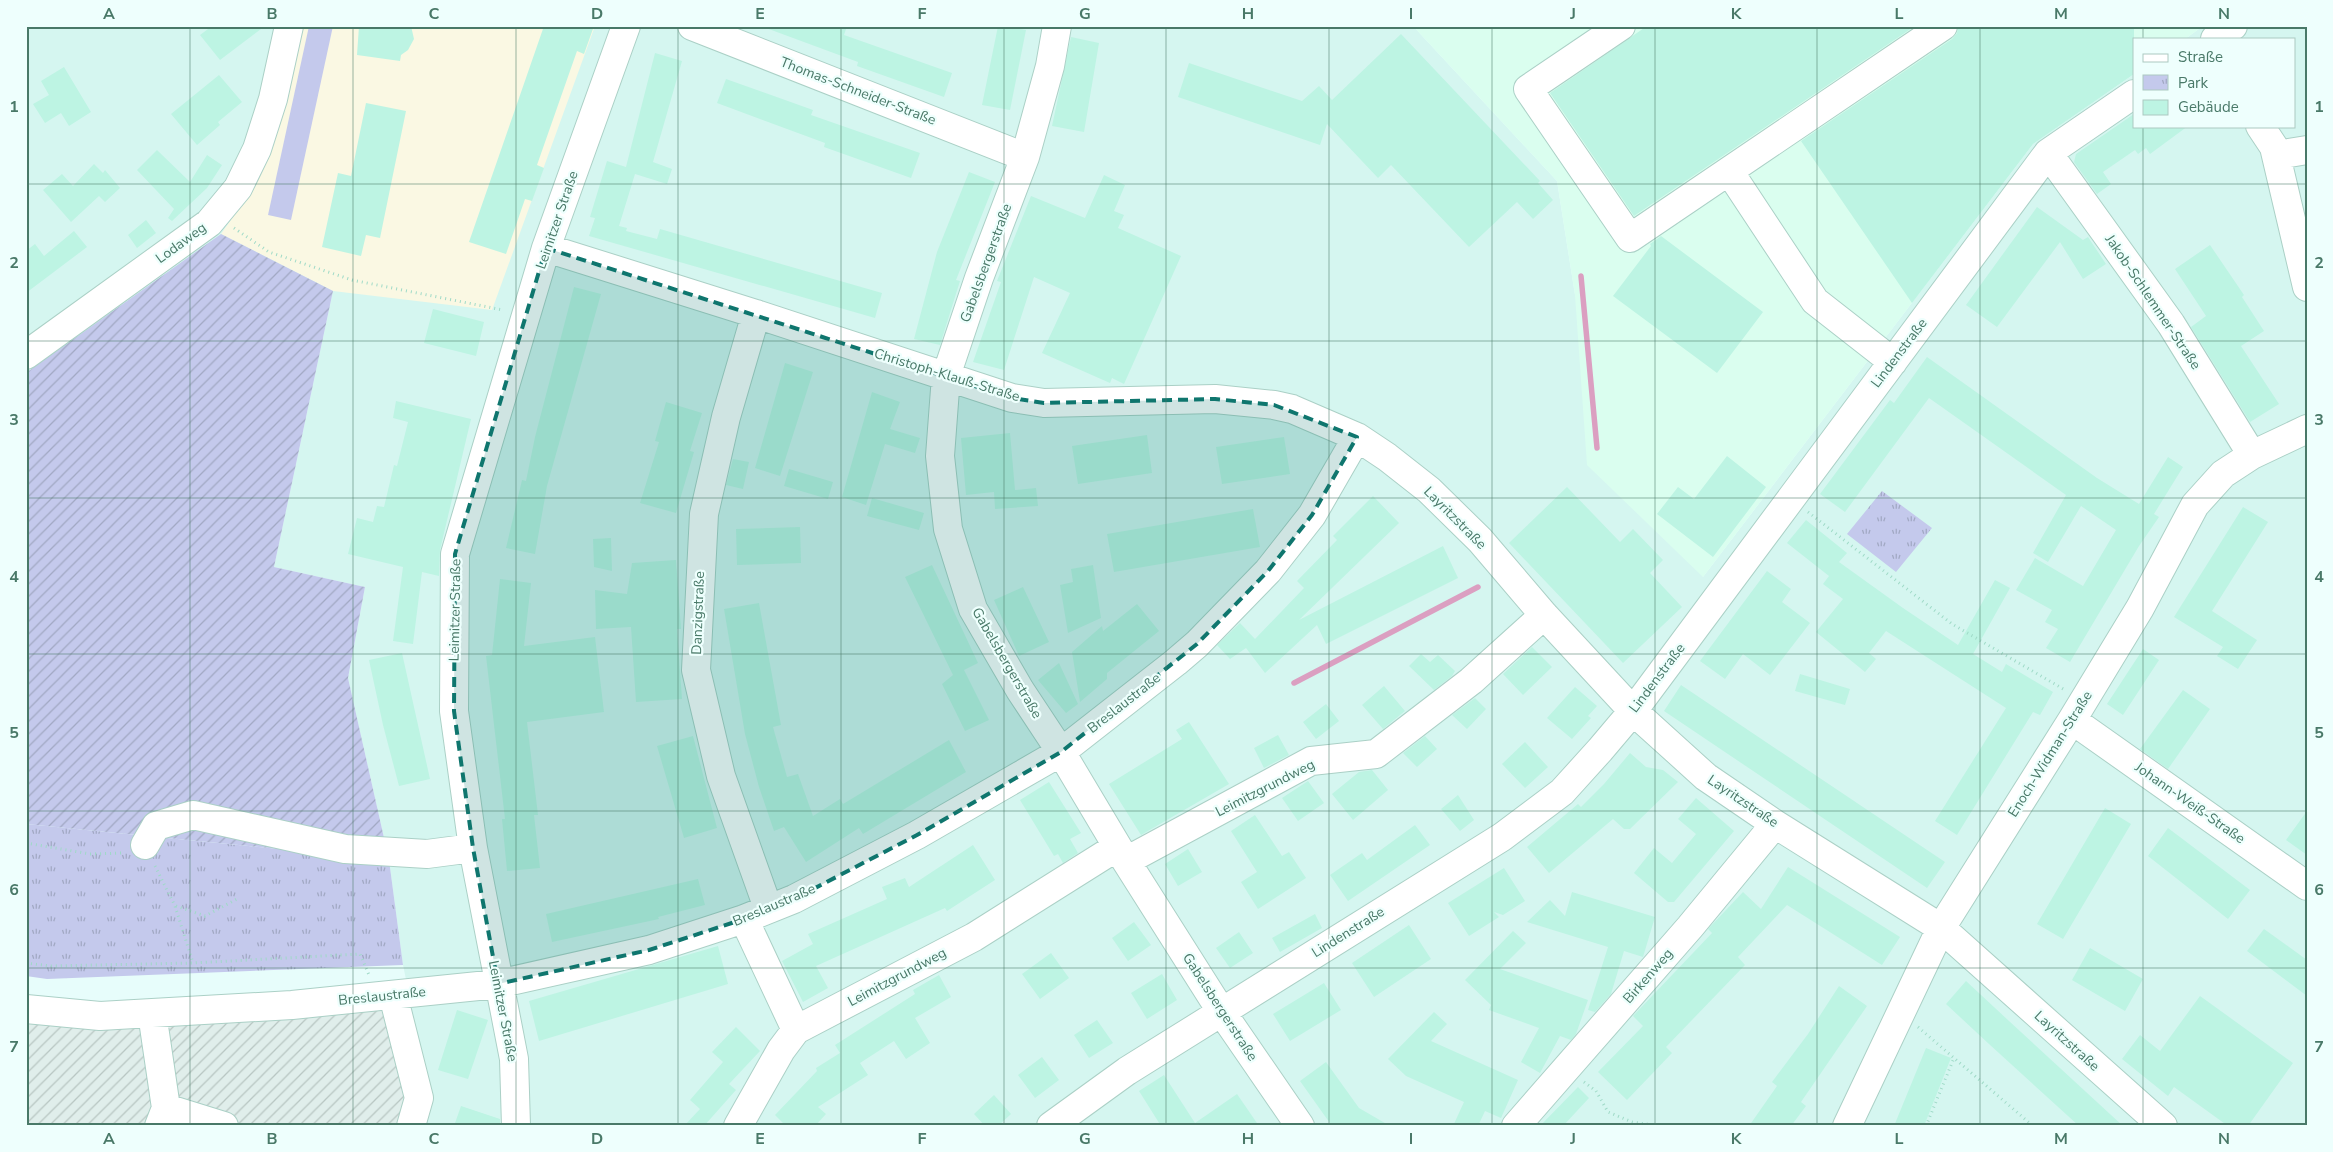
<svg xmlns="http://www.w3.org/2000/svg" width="2333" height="1152" font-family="'Nunito Sans',sans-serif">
<defs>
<pattern id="industrial-furrows" width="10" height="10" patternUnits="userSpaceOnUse" patternTransform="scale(1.25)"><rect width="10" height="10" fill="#e0eeeb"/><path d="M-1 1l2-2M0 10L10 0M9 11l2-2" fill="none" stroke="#b8c6c2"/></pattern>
<pattern id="park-tufts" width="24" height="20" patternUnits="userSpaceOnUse" patternTransform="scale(1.25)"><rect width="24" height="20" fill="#c4c9ec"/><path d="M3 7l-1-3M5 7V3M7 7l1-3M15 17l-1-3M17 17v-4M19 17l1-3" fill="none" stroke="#a1a8c3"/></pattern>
<pattern id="garden-furrows" width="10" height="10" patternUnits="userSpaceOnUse" patternTransform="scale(1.25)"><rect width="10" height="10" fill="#c4c9ec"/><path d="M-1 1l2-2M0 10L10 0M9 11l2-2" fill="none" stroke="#a1a8c3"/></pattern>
</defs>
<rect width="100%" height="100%" fill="#e7fdfb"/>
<path fill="#d5f6f0" d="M26 26H1413L1557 181 1575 295 1703 577 2033 144 2134 74V126H2294V39H2185L2203 26H2307V1126H424L409 994 403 965 389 860 348 678 365 587 274 567 333 291 26 373Z"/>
<path fill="#dafeef" d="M1413 26H2203L2185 39H2134V74L2033 144 1703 577 1587 465 1575 295 1557 181Z"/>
<path fill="url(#industrial-furrows)" d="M409 994 428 1110 424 1126H26V1009Z"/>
<path fill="#faf8e3" d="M300 26H595L492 310 333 291 221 234 251 191Z"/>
<path fill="#c4c9ec" d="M309 26H333L291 220 268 215Z"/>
<path fill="url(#park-tufts)" d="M1882 491 1932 528 1896 572 1847 534Z
M26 824 389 860 403 965 47 979 26 976Z"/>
<path fill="url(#garden-furrows)" d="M221 234 333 291 274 567 365 587 348 678 389 860 26 824V373Z"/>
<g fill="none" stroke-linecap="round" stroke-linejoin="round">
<path stroke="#db9fc1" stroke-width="5.5" d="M1581 276 1597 448
M1294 683 1478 587"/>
</g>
<path fill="#bdf4e3" d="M212 26H265L220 60 200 35Z
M359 26H411L414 39 408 50 401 55 400 61 357 55Z
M544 26H594L584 54 577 51 537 165 544 168 532 201 525 199 506 254 469 242Z
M766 26H837L846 29 844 35 952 73 944 97 857 66 858 62 766 28Z
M998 26 1026 30 1010 110 982 105Z
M1647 26H1915L1634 216 1550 93Z
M1958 26H2134V74L2033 144 1912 303 1801 141 1952 39 1957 33Z
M1401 34 1540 181 1538 183 1553 200 1533 219 1517 202 1469 247 1391 165 1378 178 1327 124 1320 145 1178 97 1189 63 1302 101 1319 86 1332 100Z
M1071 37 1099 43 1084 132 1052 126Z
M655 53 682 61 653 162 672 169 667 184 635 174 619 226 627 228 626 231 657 239 660 229 882 293 875 318 589 236 595 218 590 217 607 161 626 167Z
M64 67 91 112 69 126 61 113 45 123 33 104 49 95 41 81Z
M219 75 242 102 218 122 220 125 197 145 171 114Z
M726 79 813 110 811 115 920 153 911 178 824 147 825 143 717 103Z
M366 103 406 111 380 238 366 235 361 256 322 247 338 173 351 176Z
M2134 114V126H2188L2150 154 2146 148 2138 154 2135 150 2103 172 2111 184 2097 194 2074 162 2076 154Z
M157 150 190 182 207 155 222 165 207 188 172 221 168 218 174 209 137 170Z
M94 164 103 173 105 170 120 188 105 202 99 196 71 222 43 190 62 174 73 186Z
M969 172 995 182 956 280 960 281 940 345 914 339 937 252Z
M1104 175 1125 185 1114 211 1124 215 1118 228 1181 256 1124 384 1112 378 1110 383 1042 353 1070 293 1034 277 1004 370 973 362 1001 282 997 281 1031 196 1085 218Z
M2037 207 2083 240 2088 237 2106 264 2083 279 2060 242 1997 327 1966 305Z
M146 220 156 233 137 248 128 235Z
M74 231 87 247 26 293V251L35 244 44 256Z
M1661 236 1763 312 1717 373 1613 296 1651 246 1650 244Z
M2210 245 2244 295 2242 297 2264 331 2241 346 2279 404 2250 422 2191 327 2206 316 2175 269Z
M574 287 601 294 547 486 535 554 506 548 522 480 526 481 535 437Z
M433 309 484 322 476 356 424 343Z
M1927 357 2097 478 2139 504 2168 457 2183 467 2154 514 2159 517 2139 546 2070 662 2046 648 2058 629 2045 622 2052 610 2016 590 2035 558 2083 586 2116 530 2081 506 2048 562 2033 553 2066 495 1929 398 1845 512 1820 494 1890 400 1894 403Z
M785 363 813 372 780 476 755 468Z
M872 392 900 402 890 429 920 438 915 453 885 444 866 505 842 497Z
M396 401 471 419 440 550 439 576 422 572 413 644 393 641 403 567 348 554 357 518 373 522 377 506 384 507 394 465 397 466 408 422 393 418Z
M666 402 702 413 690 451 694 452 676 513 640 503 659 442 655 441Z
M1010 433 1015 490 1036 488 1038 506 995 509 994 492 966 495 961 438Z
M1147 435 1152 473 1078 484 1072 446Z
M1284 437 1290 474 1222 484 1216 447Z
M1727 456 1766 487 1713 557 1657 514 1678 487 1694 499Z
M733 459 749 462 743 489 726 485Z
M789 469 833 482 828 499 784 486Z
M1567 487 1620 542 1633 529 1663 560 1650 573 1682 607 1623 663 1509 543Z
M1373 496 1399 523 1299 620 1443 546 1458 578 1326 644 1317 625 1265 673 1246 648 1230 659 1217 645 1240 623 1255 639 1304 588 1297 581 1337 540 1333 536Z
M872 498 924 513 919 530 867 516Z
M2243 507 2268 522 2212 611 2257 640 2238 669 2217 656 2223 647 2174 617Z
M1253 509 1260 547 1114 572 1107 534Z
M1806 520 1847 553 1839 562 1903 608 1958 645 1995 580 2010 588 1973 654 2002 672 2006 664 2053 692 2040 715 2033 712 1957 835 1935 821 2006 708 1886 631 1869 653 1876 659 1865 672 1816 632 1843 599 1823 584 1829 576 1787 543Z
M800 527 801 563 737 565 736 529Z
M611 538 612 571 594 567 593 539Z
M676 560 681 629H677L682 699 636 702 631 627 596 629 595 590 627 594 632 563Z
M932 565 978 663 964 670 989 720 965 731 942 684 953 675 905 577Z
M1093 565 1101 618 1068 633 1060 585 1073 582 1071 569Z
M1767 571 1791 589 1782 602 1810 623 1770 675 1743 654 1725 679 1700 661Z
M500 579 531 583 524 646 595 637 604 712 527 722 538 815H534L540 868 507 871 502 819H505L486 656 492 655Z
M1023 587 1049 642 1019 656 994 600Z
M759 603 781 725 773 727 787 777 798 774 813 816 840 799 843 804 949 740 966 772 863 834 859 828 806 862 784 827 774 831 759 787 745 734 724 609Z
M1137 604 1159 631 1107 673V679L1080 702 1072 652 1102 626 1103 631Z
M1532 647 1552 667 1523 695 1503 674Z
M2143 649 2159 660 2123 715 2107 704Z
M402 653 430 779 399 786 383 725 369 660Z
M1421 654 1430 662 1438 655 1455 671 1452 676 1434 690 1409 666Z
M1059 663 1078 704 1066 713 1038 680Z
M1800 674 1850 689 1845 705 1795 691Z
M1681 685 1945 862 1927 888 1664 711Z
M1384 686 1405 711 1383 729 1362 705Z
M1575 687 1597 706 1588 716 1591 718 1572 739 1547 718Z
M2183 690 2210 709 2168 769 2140 749Z
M1475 698 1486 709 1467 729 1452 715Z
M1326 704 1339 721 1316 739 1303 722Z
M1189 722 1229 784 1141 835 1109 784 1182 739 1176 730Z
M1278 735 1289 755 1264 768 1254 748Z
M693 736 717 828 684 838 657 746Z
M1425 736 1437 749 1417 767 1403 753Z
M1525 742 1548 767 1525 788 1502 764Z
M1630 753 1646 767 1663 770 1678 782 1630 829H1624L1613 819 1549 873 1527 847 1578 804 1581 807 1604 784Z
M1372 770 1388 790 1353 820 1332 794 1359 772Z
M1308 781 1324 803 1298 821 1282 798Z
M1049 782 1081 833 1070 839 1078 853 1063 863 1058 854 1054 856 1020 800Z
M1458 795 1474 820 1460 831 1441 809Z
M1696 798 1734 831 1674 902H1668L1634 873 1654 848 1672 863 1696 834 1678 819Z
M2105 808 2131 824 2063 939 2037 924Z
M2307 811V855L2286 840Z
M1255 815 1282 856 1289 852 1306 878 1258 909 1241 882 1257 872 1231 831Z
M1415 825 1430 845 1348 901 1330 875 1362 853 1367 860Z
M2168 828 2250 890 2228 919 2148 856Z
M973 845 995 880 947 911 945 908 816 966 828 988 803 1002 782 961 813 944 808 934 887 899 882 887 905 878 909 887Z
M1188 849 1202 872 1178 886 1165 864Z
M1788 867 1900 937 1882 965 1787 905 1738 957 1745 965 1666 1047 1672 1053 1627 1100 1598 1072 1643 1026 1633 1016 1712 933 1708 929 1743 892 1761 909Z
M1504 868 1525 901 1503 915 1494 912 1499 917 1469 936 1448 903Z
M698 879 705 905 658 917 659 919 552 942 546 914Z
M1572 892 1655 917 1643 957 1624 951 1611 994 1595 1012 1588 1010 1608 947 1527 922 1550 900 1565 916Z
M1315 914 1322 928 1280 952 1272 938Z
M1134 922 1151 945 1128 961 1112 938Z
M1409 925 1431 959 1374 997 1352 963Z
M2264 929 2307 960V996L2247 951Z
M1513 931 1526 943 1500 969 1588 1000 1576 1034 1571 1040 1560 1036 1540 1073 1521 1062 1539 1028 1489 1010 1491 1005 1465 980Z
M1239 932 1253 953 1230 968 1216 948Z
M718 946 728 984 539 1041 529 1001Z
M2090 948 2143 979 2125 1011 2072 980Z
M1051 953 1069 978 1040 999 1022 974Z
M1162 974 1177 1000 1147 1019 1131 993Z
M939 975 951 997 915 1018 930 1043 906 1059 894 1041 860 1063 868 1075 818 1107 826 1114 815 1126H786L775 1115 817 1071 816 1068 840 1053 835 1045 915 994 913 990Z
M1966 981 2009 1021 2123 1126H2079L1989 1044 1946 1004Z
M1324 983 1341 1010 1290 1041 1273 1014Z
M1839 986 1867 1006 1801 1102 1806 1106 1791 1126H1749L1777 1086 1772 1082 1808 1034Z
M2200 996 2293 1063 2248 1126H2228L2174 1087 2168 1096 2122 1059 2140 1035 2160 1051Z
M457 1010 488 1020 468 1079 438 1070Z
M1434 1012 1447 1024 1431 1041 1518 1080 1501 1118 1485 1111 1478 1126H1453L1464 1102 1406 1076 1388 1059Z
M1097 1020 1113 1043 1089 1058 1074 1035Z
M736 1027 760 1051 729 1084 736 1090 704 1126H684L700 1109 690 1100 723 1062 712 1052Z
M1926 1048 1951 1058 1924 1126H1894Z
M1042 1057 1059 1080 1035 1098 1018 1075Z
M1326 1062 1359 1108 1390 1126H1332L1300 1081Z
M1164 1075 1195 1123 1237 1094 1259 1126H1161L1139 1091Z
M1578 1087 1589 1098 1563 1126H1540Z
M994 1095 1011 1114 998 1126H985L974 1114Z
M461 1106 500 1119V1126H454Z"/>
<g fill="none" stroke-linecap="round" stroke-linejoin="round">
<defs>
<path id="minor" d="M692 26 1025 157
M1057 26 1050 66 1025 157 979 278 946 376 940 456 948 529 973 609 1020 690 1061 752 1126 861 1221 1011 1300 1126
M1621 26 1528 89 1630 238 1943 26
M2215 39 2233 26
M2260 126 2274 147 2307 287
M2048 153 2171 324 2252 455
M2277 155 2307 150
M1729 171 1815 301 1893 362
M546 248 756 314 1012 398 1044 403 1215 399 1274 405 1292 409 1357 437 1387 457 1429 490 1480 540 1544 615 1633 711 1706 777 1775 824 1941 928 2163 1126
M756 314 726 417 704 514 696 670 721 776 768 908
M26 355 209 223 238 188 257 149 273 99 289 26
M2072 720 2307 886
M145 845 156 826 193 815 345 849 427 854 473 848
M1126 861 1311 761 1376 754 1471 681 1544 615
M744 919 796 1030
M393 995 419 1098 411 1126
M26 1009 100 1016 292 1005 498 984 649 950 744 919 794 899 917 835 1061 752 1176 662 1197 644 1268 571 1312 515 1357 437
M152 1013 166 1108 159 1126
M166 1108 224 1126
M516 1126 514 1059 473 848 454 711 455 554 546 248 626 26
M738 1126 781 1050 796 1030 974 937 1117 847
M1051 1126 1127 1071 1502 837 1562 792 1600 750 1633 711 2048 153 2134 94
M1516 1126 1690 927 1775 824
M1847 1126 1941 928 2072 720 2140 608 2195 505 2223 474 2252 455 2307 429"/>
</defs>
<use href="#minor" stroke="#abd0c6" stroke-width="30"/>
<path stroke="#9fdac7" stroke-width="3" stroke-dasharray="1 4" stroke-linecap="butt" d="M234 228 269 252 352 280 503 310
M1808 512 1952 624 2065 690
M26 843 90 854 124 853
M155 866 175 906 193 963
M176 906 205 916 237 899
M26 963 50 966 193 963 360 954 369 975
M1918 1027 2033 1126
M1584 1082 1596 1091 1608 1112 1632 1122 1660 1126
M1926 1126 1954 1058"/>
<use href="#minor" stroke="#fff" stroke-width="28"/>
</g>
<path fill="#0f766e" fill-opacity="0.2" stroke="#0f766e" stroke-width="4" stroke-dasharray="10 6" stroke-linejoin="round" d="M546 248 1012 398 1044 403 1215 399 1274 405 1357 437 1312 515 1268 571 1197 644 1061 752 917 835 794 899 744 919 649 950 498 984 473 848 454 711 455 554Z"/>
<path fill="none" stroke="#497968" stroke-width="1" stroke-opacity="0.55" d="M190 26V1126M353 26V1126M516 26V1126M678 26V1126M841 26V1126M1004 26V1126M1166 26V1126M1329 26V1126M1492 26V1126M1655 26V1126M1817 26V1126M1980 26V1126M2143 26V39M2143 126V1126M26 184H2307M26 341H2307M26 498H2307M26 654H2307M26 811H2307M26 968H2307"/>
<g text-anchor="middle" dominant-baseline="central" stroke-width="4.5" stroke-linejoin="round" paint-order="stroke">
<g font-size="14" fill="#497968" stroke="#eefffd">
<text transform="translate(858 91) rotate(21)">Thomas-Schneider-Straße</text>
<text transform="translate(557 220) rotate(-71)">Leimitzer Straße</text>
<text transform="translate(181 243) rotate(-36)">Lodaweg</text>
<text transform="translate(986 263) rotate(-70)">Gabelsbergerstraße</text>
<text transform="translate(2153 302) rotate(56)">Jakob-Schlemmer-Straße</text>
<text transform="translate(1899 353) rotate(-53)">Lindenstraße</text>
<text transform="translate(947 375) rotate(17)">Christoph-Klauß-Straße</text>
<text transform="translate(1455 518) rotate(45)">Layritzstraße</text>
<text transform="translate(455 610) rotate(-89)">Leimitzer Straße</text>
<text transform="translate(698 613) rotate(-88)">Danzigstraße</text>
<text transform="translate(1007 663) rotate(60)">Gabelsbergerstraße</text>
<text transform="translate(1657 678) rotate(-53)">Lindenstraße</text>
<text transform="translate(1124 703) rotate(-38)">Breslaustraße</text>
<text transform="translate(2050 754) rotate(-58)">Enoch-Widman-Straße</text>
<text transform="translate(1265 788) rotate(-27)">Leimitzgrundweg</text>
<text transform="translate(1743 801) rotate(34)">Layritzstraße</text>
<text transform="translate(2190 803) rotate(35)">Johann-Weiß-Straße</text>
<text transform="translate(774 905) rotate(-23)">Breslaustraße</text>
<text transform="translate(1348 932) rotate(-32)">Lindenstraße</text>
<text transform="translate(1648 976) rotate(-49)">Birkenweg</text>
<text transform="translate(897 977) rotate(-28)">Leimitzgrundweg</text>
<text transform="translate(382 996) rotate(-6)">Breslaustraße</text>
<text transform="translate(1220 1007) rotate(57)">Gabelsbergerstraße</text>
<text transform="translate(503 1011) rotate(79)">Leimitzer Straße</text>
<text transform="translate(2067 1041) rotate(42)">Layritzstraße</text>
</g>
</g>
<rect width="2333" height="1152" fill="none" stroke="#eefffd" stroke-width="55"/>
<rect x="2133" y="38" width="162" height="90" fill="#eefffd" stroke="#acc9c1"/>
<rect x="2143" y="54" width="25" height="8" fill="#ffffff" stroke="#acc9c1"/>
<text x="2178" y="62" font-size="15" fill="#497968">Straße</text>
<rect x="2143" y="75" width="25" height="15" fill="url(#park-tufts)" stroke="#acc9c1"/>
<text x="2178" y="88" font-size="15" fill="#497968">Park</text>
<rect x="2143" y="100" width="25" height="15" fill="#bdf4e3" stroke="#acc9c1"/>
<text x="2178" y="112" font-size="15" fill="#497968">Gebäude</text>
<rect x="28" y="28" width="2278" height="1096" fill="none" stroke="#497968" stroke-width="2"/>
<g font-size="16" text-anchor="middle" font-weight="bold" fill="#497968">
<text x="109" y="19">A</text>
<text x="272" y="19">B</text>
<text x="434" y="19">C</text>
<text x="597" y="19">D</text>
<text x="760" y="19">E</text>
<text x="922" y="19">F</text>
<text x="1085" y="19">G</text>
<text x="1248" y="19">H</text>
<text x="1411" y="19">I</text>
<text x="1573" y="19">J</text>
<text x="1736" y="19">K</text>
<text x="1899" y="19">L</text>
<text x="2061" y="19">M</text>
<text x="2224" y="19">N</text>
<text x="14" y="112">1</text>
<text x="2319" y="112">1</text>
<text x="14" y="268">2</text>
<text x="2319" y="268">2</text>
<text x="14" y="425">3</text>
<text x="2319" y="425">3</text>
<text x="14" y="582">4</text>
<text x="2319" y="582">4</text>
<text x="14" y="738">5</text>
<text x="2319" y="738">5</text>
<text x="14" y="895">6</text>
<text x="2319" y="895">6</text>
<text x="14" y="1052">7</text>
<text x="2319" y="1052">7</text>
<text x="109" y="1144">A</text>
<text x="272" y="1144">B</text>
<text x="434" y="1144">C</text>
<text x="597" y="1144">D</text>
<text x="760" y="1144">E</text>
<text x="922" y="1144">F</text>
<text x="1085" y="1144">G</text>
<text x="1248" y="1144">H</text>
<text x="1411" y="1144">I</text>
<text x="1573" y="1144">J</text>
<text x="1736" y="1144">K</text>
<text x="1899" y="1144">L</text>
<text x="2061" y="1144">M</text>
<text x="2224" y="1144">N</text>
</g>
</svg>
